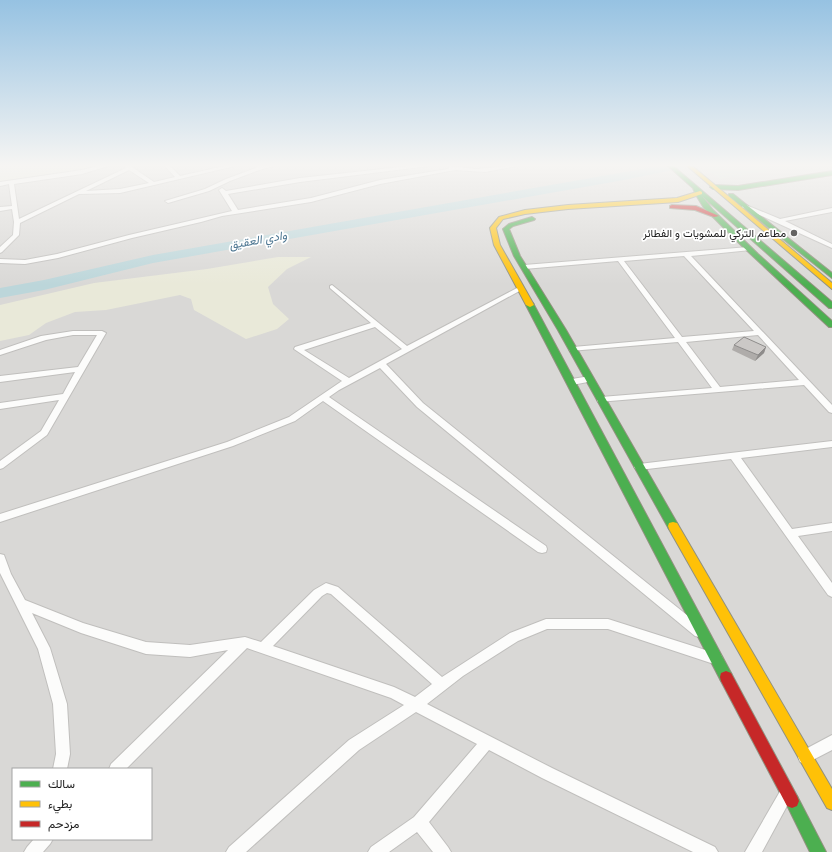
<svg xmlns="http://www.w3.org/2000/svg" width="832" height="852" font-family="Helvetica,Vazirmatn,sans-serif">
<rect width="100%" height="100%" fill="#eae8e5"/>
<path fill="#d9d8d6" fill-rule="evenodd" d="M0 165H832V852H0ZM13 769H151V839H13Z"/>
<path fill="#e9e9d9" d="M0 165H101L79 171 0 183Z
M278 257H311L287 269 268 287 273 304 289 319 277 329 246 339 194 310 191 299 180 295 106 310 75 312 46 323 29 335 0 341V305L94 283 207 269Z"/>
<path fill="#d4dfd7" d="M700 165H805L720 179Z"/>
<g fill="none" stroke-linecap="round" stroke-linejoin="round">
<path fill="#bcd6da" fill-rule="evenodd" d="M665 165H688L683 168 624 180 153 263 44 290 0 298V288L44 280 153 255Z"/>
<defs>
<path id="street" d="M102 165H111L82 174 14 184 19 219 126 168 123 165H129L154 182 175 177 164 165H169L180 176 229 165H239L120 193 79 194 20 223 19 235 2 252 0 253V247L13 235 14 222 12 209 0 211V207L12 206 9 184 0 186V182L82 170ZM129 170 149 183 120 189 86 191Z
M258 165H263V166L278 165 259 170 230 181 209 191 168 203 165 201 205 189 226 179 256 168Z
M419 165H437L300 182 228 194 238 210 311 198 380 180 448 169 450 166 476 169 522 165 485 172 455 170 380 184 311 202 222 216 201 222 132 238 58 258 25 264 0 263V259L25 260 57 254 129 235 232 211 219 190 222 188 226 191 300 178Z
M742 205H746L780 219 832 208V212L785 221 832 244V248L742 207Z
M749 247 752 249 751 250 691 256 832 405V413L829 412 804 385 598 402 597 400 598 398 601 397 712 388 678 342 570 351 569 349 573 347 675 338 618 261 524 269 521 267 524 265ZM684 256 754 331 682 337 624 261ZM758 335 799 380 720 387 686 342Z
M332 285 407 346 519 287H523V289L386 364 423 403 703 628 705 632 703 636 699 637 695 636 417 407 380 368 339 390 329 397 546 546 547 549 546 552 542 553 538 552 323 401 295 421 233 446 0 522V514L227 442 289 417 342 381 294 349 295 347 371 323 330 288V286ZM375 327 402 349 349 378 304 350Z
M73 331H102L106 333 47 435 3 468 0 469V461L41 431 59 400 0 409V403L63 394 75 372 0 382V376L78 367 97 335H73L46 340 0 355V350L41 336Z
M590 376 594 379 593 381 572 385 568 382 572 379Z
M832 441V447L741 458 792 529 832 523V531L798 536 832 583V597L828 595 731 459 639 470 636 469 634 467 636 465 639 464Z
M0 554 4 555 11 574 25 600 83 623 146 642 190 645 245 637 261 642 314 590 326 583 338 587 442 677 510 633 546 619H608L721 655 723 659 721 663 717 665 608 629H547L518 641 463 676 427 704 552 768 715 847 718 852H693L542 778 489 750 429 822 448 847 451 852H433L417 832 389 852H368L371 847 414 817 477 744 416 712 359 750 246 852H226L229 847 349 740 404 705 391 698 247 648 126 769H109L111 764 228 650 190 657 146 654 81 633 32 613 50 648 67 704 70 754 67 769H53L56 754 53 704 38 649 0 573ZM327 593 331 594 432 684 415 697 394 687 273 646 322 596Z
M832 735V750L805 764 800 762 798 757 800 752Z
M787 786 792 788 794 793 762 852H745L782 788Z
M34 839H53L50 844 43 852H24L27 847Z"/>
<path id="fast" d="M667 165H672L832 302V308H829L702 196 713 210 758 254 832 321V327H829L741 245 704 208 696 195 693 188Z
M832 171V175L738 190 713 189 710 187 713 185 738 186Z
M729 194H733L832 273V278L729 196Z
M532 217 535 219 534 220 513 226 509 229 520 256 566 330 677 523 678 526 677 529 673 530 669 529 558 330 514 256 503 229 509 224Z
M527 303H533L534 305 731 673 732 677 731 681 726 683 721 681 526 305Z
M792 794 797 796 826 852H810L785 801 787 796Z"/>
<path id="slow" d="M686 165H691L832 283V289Z
M700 191 702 192V194L678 202 568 209 525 214 503 219 496 228 500 245 534 305 530 307 526 305 494 245 490 228 499 217 525 210 568 205 677 198Z
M673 522 677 523 832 789V810L827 808 669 529 668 526 669 523Z"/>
<path id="jam" d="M672 205 696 206 719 216 714 217 695 210 670 208V206Z
M726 671 731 673 797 796 799 801 797 806 792 808 787 806 721 681 720 677 721 673Z"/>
</defs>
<use href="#street" stroke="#c0bfbd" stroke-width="2"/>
<use href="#fast" stroke="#91917f" stroke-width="2"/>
<use href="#slow" stroke="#91917f" stroke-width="2"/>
<use href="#jam" stroke="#91917f" stroke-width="2"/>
<use href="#street" fill="#fcfcfb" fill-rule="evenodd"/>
<use href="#fast" fill="#4caf50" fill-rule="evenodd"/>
<use href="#slow" fill="#ffc107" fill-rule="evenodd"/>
<use href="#jam" fill="#c62828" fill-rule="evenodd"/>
</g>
<path fill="#afacaa" d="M734 345 766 347 764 353 755 361 732 350Z"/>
<path fill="#8e8c8b" d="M766 347 764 353 755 361 758 355Z"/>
<path fill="#cbc8c6" stroke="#8e8c8b" d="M744 337 766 347 758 355 734 345Z"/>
<linearGradient id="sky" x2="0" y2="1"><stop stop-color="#96c2e2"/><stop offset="0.58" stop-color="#f6f5f3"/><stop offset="1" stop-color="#f6f5f3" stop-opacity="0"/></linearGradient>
<rect width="832" height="285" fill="url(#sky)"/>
<circle fill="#646362" stroke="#fff" stroke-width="1.5" cx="794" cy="233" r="4"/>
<g text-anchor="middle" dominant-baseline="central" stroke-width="3.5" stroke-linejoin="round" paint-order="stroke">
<g font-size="11" fill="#1c1c1c" stroke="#fff" text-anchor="end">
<text x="786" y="233">مطاعم التركي للمشويات و الفطائر</text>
</g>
<g font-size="12" font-style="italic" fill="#4e7792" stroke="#fff">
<text transform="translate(258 240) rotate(-10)">وادي العقيق</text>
</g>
</g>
<rect x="12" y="768" width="140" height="72" fill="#ffffff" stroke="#a4a4a4"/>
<rect x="20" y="781" width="20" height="6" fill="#4caf50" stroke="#a4a4a4"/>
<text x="48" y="788" font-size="12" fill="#1c1c1c">سالك</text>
<rect x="20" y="801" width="20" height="6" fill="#ffc107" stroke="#a4a4a4"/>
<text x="48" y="808" font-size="12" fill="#1c1c1c">بطيء</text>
<rect x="20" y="821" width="20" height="6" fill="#c62828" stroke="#a4a4a4"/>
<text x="48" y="828" font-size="12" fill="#1c1c1c">مزدحم</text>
</svg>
